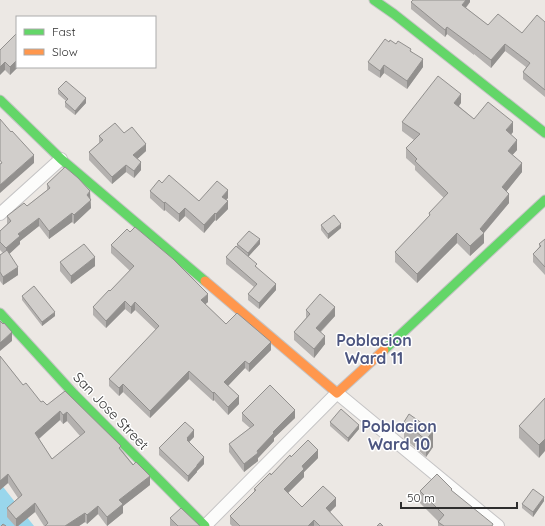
<svg xmlns="http://www.w3.org/2000/svg" width="545" height="526" font-family="Quicksand,sans-serif">
<rect width="100%" height="100%" fill="#ece8e4"/>
<path fill="#99d6ec" d="M0 483 34 526H0Z"/>
<g fill="none" stroke-linecap="round" stroke-linejoin="round">
<defs>
<path id="street" d="M0 214 61 159
M205 526 337 393 498 526"/>
<path id="fast" d="M374 0 394 14 545 133
M0 100 61 159 205 281
M0 313 74 394 205 526
M384 350 545 200"/>
<path id="slow" d="M205 281 337 393 384 350"/>
</defs>
<use href="#street" stroke="#c5c4c5" stroke-width="14"/>
<use href="#fast" stroke="#c5c4c5" stroke-width="11"/>
<use href="#slow" stroke="#c5c4c5" stroke-width="11"/>
<use href="#street" stroke="#fcfcfb" stroke-width="12"/>
<use href="#fast" stroke="#63d668" stroke-width="9"/>
<use href="#slow" stroke="#ff974d" stroke-width="9"/>
</g>
<path fill="#b4b1af" fill-rule="evenodd" d="M470 0V2L466 8 488 25 522 33 545 22V97L523 79V72L526 67 505 51 491 68 474 54V55L447 34 445 37 411 9V2Z
M389 42 396 44 411 51 423 67 407 89 384 73 380 78 368 70V62Z
M0 50 18 67 10 75 5 70Z
M58 89 86 103 75 115 65 107V102L66 101 58 94Z
M461 103 459 106 474 119 513 132 511 135 517 150 512 155 522 172 506 191 509 203 484 233V243L470 256 457 243 417 283 395 262V252L429 216V213L444 198 415 170V166L406 158V148L414 140 402 131V122Z
M124 133 146 151 137 159 141 170 134 178 126 172 112 184 89 160V152L99 143V136Z
M162 183 199 201 228 198 226 200 228 209 216 221 215 220 204 233 185 216 179 222 165 210 164 211 150 198V191Z
M47 184 90 199 91 208 74 224 72 222 49 239 39 226 20 241V244L9 254 18 275 3 285 0 281V255L3 253 0 250V231L7 224V216L27 206 47 190Z
M321 225 341 228 328 239 321 230Z
M545 239V275L533 262V254L539 247V244Z
M237 244H260L248 257 276 290 259 309 248 300V294L254 287 226 264V257L237 247Z
M111 245 208 302 205 304 226 324 271 350 249 372 245 368 228 386 239 404 228 415 214 400 213 401 189 379 150 418 123 392 119 396 109 386V379L156 330 135 310 131 314 125 309 106 328 93 315V307L110 291 130 271 111 253Z
M60 262 95 266 71 284 60 271Z
M22 296 55 316 42 326 22 300Z
M306 310 335 316 321 332 325 344 314 358 294 340V332L306 318Z
M0 356 23 385 41 402 47 405 65 391 121 449 150 485 123 506V513L107 526 98 514 87 524 85 522 79 526H44L35 512 18 526H15L7 517V508L18 498 8 483 0 490ZM60 420 63 424 67 421 80 436 52 459 39 439Z
M545 398 539 458 519 438V426Z
M242 413 295 418 274 438V441L258 458V461L244 472 229 452V444L250 428 242 421Z
M409 414 433 447 426 457 404 438V422Z
M330 422 359 429 348 442 330 426Z
M194 437 189 442 204 464 197 471V472L188 482 159 455V448Z
M291 457 318 458 304 472V477L288 493 302 507 336 506 330 512 343 526H232L230 524V516L254 492V489Z
M420 491H452L493 526H438V521L420 503Z
M544 501 533 517 522 508V504Z
M170 518 200 526H170Z"/>
<path fill="#92908e" d="M466 0H470V2L462 12V5Z
M447 27V34L445 37V30Z
M505 44V51L491 68V60Z
M423 59V67L407 89V81Z
M17 60 18 67 10 75V67Z
M5 62V70L0 75V67Z
M384 65V73L380 78V71Z
M461 94V103L454 112V103Z
M86 98V103L75 115V111Z
M513 122V132L506 140V130Z
M517 140V150L508 160V151Z
M146 144V151L133 163V155Z
M34 155V163L0 193V185Z
M141 162V170L134 178V171Z
M522 163V172L502 197V187Z
M126 165V172L112 184V177Z
M228 190V198L222 204V197Z
M90 191 91 208 74 224V215L87 195Z
M509 194V203L482 235 484 233V243L470 256V246L480 229Z
M228 201V209L216 221V214Z
M165 202V210L164 211V203Z
M185 208V216L179 222V214Z
M72 213V222L49 239V231Z
M215 213V220L204 233V225Z
M39 218V226L20 241V244L6 257V248L18 234Z
M341 224V228L328 239V234Z
M457 233V243L417 283V274Z
M260 239V244L248 257V253Z
M95 257V266L71 284V276Z
M18 267V275L3 285V277Z
M276 284V290L259 309V303Z
M208 294V302L201 308V300Z
M125 301V309L106 328V321Z
M135 302V310L131 314V307Z
M335 307V316L316 336V328Z
M55 312V316L42 326V322Z
M12 332V341L0 351V343Z
M325 336V344L314 358V349Z
M271 342V350L249 372V364Z
M245 361V368L224 390V382Z
M189 371V379L150 418V411Z
M123 384V392L119 396V388Z
M214 392V400L213 401V393Z
M239 396V404L228 415V407Z
M295 410V418L274 438V441L258 458V461L244 472V464L257 451 273 432Z
M60 411V420L35 442V433Z
M67 412V421L63 424V415Z
M359 425V429L348 442V438Z
M194 430V437L188 443 187 447V438Z
M433 431V447L426 457V440Z
M545 439V451L539 458V445Z
M318 450V458L304 472V477L284 497V489L302 466Z
M204 457V464L197 471V472L188 482V476Z
M8 474V483L0 490V481Z
M150 476V485L123 506V513L107 526V517L119 500Z
M544 497V501L533 517V512Z
M336 498V506L326 516V508Z
M35 503V512L18 526H16V519Z
M98 506V514L87 524V515Z
M85 513V522L79 526H65Z
M314 520V526H308Z"/>
<path fill="#d1cecb" stroke="#92908e" fill-rule="evenodd" d="M413 0H466L462 5 488 25 498 14 522 33 537 15 545 22V90L523 72 530 63 505 44 491 60 474 47 447 27 445 30 411 2Z
M17 33V60L10 67 5 62 0 67V50Z
M385 39 389 42 390 40 396 44 398 41 411 49 410 51 423 59 407 81 384 65 380 71 368 62Z
M438 76 461 94 454 103 474 119 488 102 513 122 506 130 517 140 508 151 522 163 502 187 509 194 480 229 484 233 470 246 457 233 417 274 395 252 430 215 429 213 448 193 415 161 417 159 406 148 420 134 402 122Z
M66 81 86 98 75 111 65 102 68 99 58 89Z
M0 119 11 132 12 131 34 155 0 185V164L2 163 0 160Z
M115 123 124 133 132 127 146 144 133 155 141 162 134 171 126 165 112 177 89 152 103 140 99 136Z
M65 167 78 178 90 191 87 195 91 200 74 215 72 213 49 231 39 218 18 234 20 236 6 248 0 242V231L11 221 7 216 24 203 27 206 50 188 47 184Z
M169 175 199 201 217 181 228 190 222 197 228 201 216 214 215 213 204 225 185 208 179 214 165 202 164 203 150 191 159 180 162 183Z
M334 215 341 224 328 234 321 225Z
M135 227 173 259 208 294 201 300 226 324 237 313 271 342 249 364 245 361 224 382 239 396 228 407 214 392 213 393 189 371 150 411 123 384 119 388 109 379 159 326 135 302 131 307 125 301 106 321 93 307 109 290 110 291 134 266 111 245 127 229 130 232Z
M249 231 260 239 248 253 237 244Z
M545 239V267L533 254 541 246 539 244Z
M84 244 95 257 71 276 60 262Z
M236 246 257 264 255 266 276 284 259 303 248 294 257 284 226 257Z
M7 250 18 267 3 277 0 272V255Z
M34 286 55 312 42 322 22 296Z
M320 294 335 307 316 328 325 336 314 349 294 332 310 314 306 310Z
M0 321 3 324 4 323 12 332 0 343Z
M0 356 23 385 26 383 41 402 43 401 47 405 65 391 121 446 119 448 133 465 136 462 150 476 119 500 123 504 107 517 98 506 87 515 85 513 65 526H45L48 523 35 503 16 519 7 508 22 495 8 474 0 481ZM60 411 63 415 67 412 85 432 52 459 35 433Z
M270 385 295 410 273 432 274 433 257 451 258 453 244 464 229 444 254 425 242 413Z
M545 398V439L539 445 519 426Z
M341 409 359 425 348 438 330 422Z
M409 414 433 431 426 440 404 422Z
M185 422 194 430 187 438 188 439 187 440 204 457 197 465V466L188 476 159 448Z
M308 440 318 450 302 466 304 469 284 489 302 507 323 486 336 498 326 508 343 526H320L314 520 308 526H240L230 516 256 490 254 489 270 473 271 475 290 455 291 457Z
M437 474 452 489 451 490 493 524 492 526H444L438 522 444 515 420 491Z
M533 489 544 497 533 512 522 504Z
M181 508 200 526H178L170 518Z
M380 523 383 526H377Z
M3 524 6 526H1Z"/>
<g text-anchor="middle" dominant-baseline="central" stroke-width="3" stroke-linejoin="round" paint-order="stroke">
<g font-size="14" fill="#2e2e2e" stroke="#fff">
<text transform="translate(111 411) rotate(46)">San Jose Street</text>
</g>
<g font-size="16" font-weight="bold" fill="#4d5680" stroke="#fff">
<text x="374" y="340">Poblacion<tspan x="374" dy="18">Ward 11</tspan></text>
<text x="399" y="426">Poblacion<tspan x="399" dy="18">Ward 10</tspan></text>
</g>
</g>
<rect x="16" y="16" width="140" height="52" fill="#ffffff" stroke="#ababab"/>
<rect x="24" y="29" width="20" height="6" fill="#63d668" stroke="#ababab"/>
<text x="52" y="36" font-size="12" fill="#2e2e2e">Fast</text>
<rect x="24" y="49" width="20" height="6" fill="#ff974d" stroke="#ababab"/>
<text x="52" y="56" font-size="12" fill="#2e2e2e">Slow</text>
<path d="M401 502v6h116v-6" fill="none" stroke="#2e2e2e" stroke-width="2"/>
<text x="407" y="502" font-size="12" fill="#2e2e2e" stroke="#ffffff" stroke-width="3" paint-order="stroke">50 m</text>
</svg>
